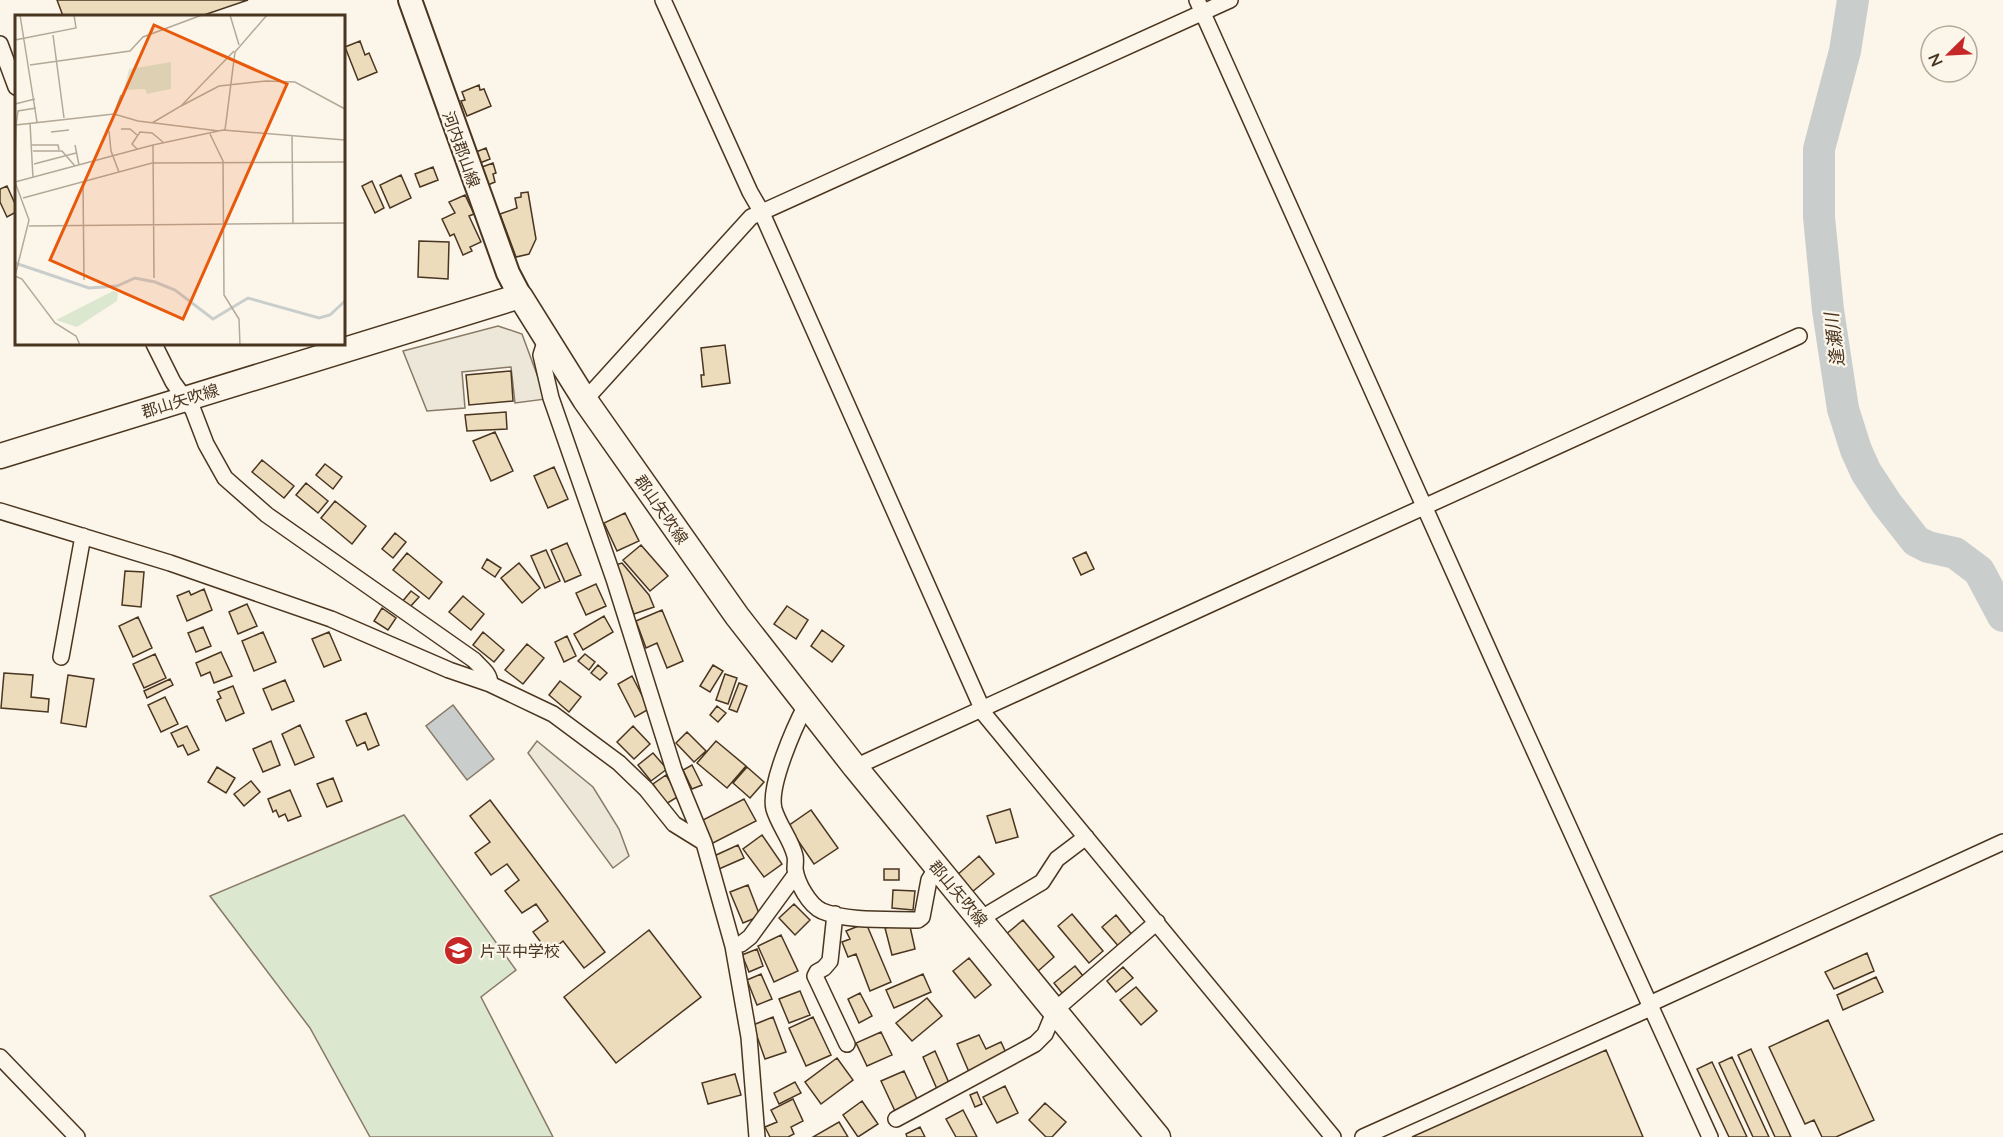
<svg xmlns="http://www.w3.org/2000/svg" width="2003" height="1137" font-family="Lato,'Noto Sans JP',sans-serif">
<rect width="100%" height="100%" fill="#fbf6e9"/>
<path fill="#dce7d0" stroke="#887966" stroke-width="1.5" d="M404 815 516 970 481 997 553 1137H370L310 1028 210 896Z"/>
<path fill="#ede7d9" stroke="#887966" stroke-width="1.5" d="M498 326 522 334 546 399 515 403 511 367 462 372 465 408 427 411 403 351Z
M537 741 593 787 619 829 629 856 613 868 528 753Z"/>
<path fill="#c9cecd" stroke="#887966" stroke-width="1.5" d="M453 705 494 759 467 780 426 726Z"/>
<g fill="none" stroke-linecap="round" stroke-linejoin="round">
<path stroke="#c9cecd" stroke-width="32" d="M1853 0 1845 51 1819 149V217L1828 310 1843 409 1856 450 1866 472 1887 504 1916 541 1928 547 1955 553 1979 571 2003 616"/>
</g>
<path fill="#ecdcbc" stroke="#4a3520" stroke-width="1.5" d="M57 0H248L201 16H63Z
M360 41 365 55 369 53 377 72 358 80 345 47Z
M479 85 480 90 484 89 491 106 467 116 461 101 465 100 462 92Z
M486 148 490 159 480 163 476 152Z
M493 163 496 173 493 174 495 182 488 185 482 167Z
M433 167 438 180 420 187 415 174Z
M401 175 411 198 390 208 380 185Z
M372 181 384 208 375 213 362 186Z
M7 186 16 206V212L7 217 0 202V189Z
M528 192 536 239 529 254 516 257 500 214 517 208 515 198 521 197V193Z
M465 195 474 214 469 216 481 242 470 247 472 251 463 255 454 234 450 236 442 219 455 213 449 202Z
M419 241 449 242 448 279 418 277Z
M725 345 730 383 702 387 701 375H704L701 348Z
M511 371 513 401 469 405 466 375Z
M506 412 507 429 467 431 465 415Z
M495 432 513 471 491 481 473 441Z
M262 460 294 486 284 498 252 472Z
M325 464 342 477 333 489 316 475Z
M554 467 568 499 548 508 534 476Z
M306 483 328 501 318 513 296 495Z
M335 501 366 526 352 544 321 518Z
M625 513 639 541 617 551 604 523Z
M395 533 406 542 393 558 382 549Z
M567 543 581 575 565 582 551 550Z
M641 545 668 576 650 591 623 560Z
M546 550 560 581 545 588 531 556Z
M1086 552 1094 569 1081 575 1073 558Z
M407 553 442 582 429 599 393 570Z
M487 559 501 568 495 577 482 568Z
M519 563 540 588 522 603 501 578Z
M622 563 649 595 654 607 634 614 615 565Z
M125 571 144 572 141 607 122 605Z
M596 584 606 606 586 615 576 593Z
M204 589 212 610 187 621 177 596 189 591 191 595Z
M411 591 419 597 409 608 402 602Z
M463 596 484 614 471 630 449 612Z
M247 604 257 626 238 634 229 612Z
M787 606 808 620 796 639 774 624Z
M382 608 396 618 388 630 374 621Z
M662 610 683 661 667 668 657 643 646 648 636 621Z
M604 616 613 632 583 650 574 634Z
M138 617 152 648 133 657 119 626Z
M203 627 211 646 196 652 188 633Z
M822 630 844 646 832 662 811 646Z
M263 632 276 662 254 671 242 641Z
M329 632 341 660 324 667 312 639Z
M483 632 504 650 494 662 473 645Z
M567 636 576 656 564 662 555 642Z
M527 644 544 658 523 684 505 670Z
M221 652 232 676 214 683 210 672 201 676 196 663Z
M155 654 166 678 144 688 133 664Z
M585 654 595 662 589 670 578 661Z
M598 665 607 673 600 680 591 673Z
M713 665 723 671 710 692 700 686Z
M4 673 33 675 31 697 49 699 48 712 1 708Z
M725 674 737 678 728 704 716 700Z
M68 675 94 679 86 727 61 723Z
M632 676 649 709 635 717 618 684Z
M170 679 173 685 147 698 144 691Z
M285 680 294 701 272 710 263 689Z
M560 681 581 697 569 712 549 695Z
M739 683 747 686 737 712 729 709Z
M233 686 244 713 226 721 217 700 221 698 218 692Z
M165 697 178 724 161 732 148 705Z
M717 706 726 713 718 722 710 715Z
M366 713 379 745 368 750 365 742 357 746 346 721Z
M300 725 314 757 295 765 282 734Z
M187 726 199 750 188 755 183 745 178 747 171 733Z
M633 726 650 744 634 759 617 742Z
M687 732 706 751 694 762 676 743Z
M271 741 280 765 263 772 253 749Z
M716 741 746 766 727 788 697 763Z
M653 753 667 769 651 781 638 765Z
M692 765 702 785 692 789 683 770Z
M217 767 235 778 226 793 208 782Z
M747 767 764 782 750 798 733 783Z
M666 775 679 796 666 804 653 784Z
M333 778 342 801 327 807 317 784Z
M251 781 260 792 244 806 234 794Z
M290 790 301 816 288 821 285 814 279 817 276 810 273 812 268 799Z
M744 799 756 821 711 844 699 822Z
M490 800 605 952 584 968 563 941 549 953 533 932 548 921 536 904 522 913 505 891 519 880 507 864 491 875 475 853 490 842 470 816Z
M1010 809 1018 837 996 843 987 816Z
M811 810 838 848 814 864 788 826Z
M762 835 782 864 764 877 743 849Z
M738 845 744 858 719 869 714 856Z
M979 856 994 874 972 892 957 875Z
M884 869H899V880H884Z
M748 885 760 916 743 923 730 892Z
M893 890 915 891 913 910 892 908Z
M794 904 810 920 795 935 779 918Z
M1072 914 1103 951 1089 963 1058 926Z
M1116 915 1133 936 1120 948 1102 927Z
M1023 920 1054 957 1037 972 1005 935Z
M909 922 915 949 892 955 885 928Z
M866 923 891 982 870 991 856 954 848 957 842 942 850 939 846 931Z
M649 930 701 997 616 1063 564 997Z
M781 935 798 971 774 982 758 946Z
M757 949 763 966 749 972 742 955Z
M1867 953 1874 971 1834 989 1825 972Z
M969 958 991 985 975 998 953 971Z
M1075 966 1083 976 1062 993 1054 983Z
M1123 967 1133 978 1116 992 1107 981Z
M761 974 772 999 757 1005 747 980Z
M923 974 931 992 894 1008 886 990Z
M1876 977 1883 992 1843 1010 1837 995Z
M1136 987 1157 1011 1141 1025 1120 1000Z
M800 991 810 1015 789 1023 779 999Z
M860 993 872 1016 859 1023 848 999Z
M927 998 942 1016 912 1041 896 1023Z
M773 1017 786 1052 765 1059 753 1025Z
M813 1017 831 1055 806 1066 789 1028Z
M1828 1020 1874 1120 1836 1137H1822L1814 1120 1805 1124 1769 1047Z
M881 1032 892 1055 867 1066 856 1043Z
M979 1035 986 1049 1001 1042 1007 1055 969 1072 957 1044Z
M1751 1049 1791 1137H1775L1738 1055Z
M1606 1050 1643 1137H1412Z
M935 1051 949 1083 937 1089 923 1057Z
M1732 1057 1769 1137H1753L1719 1063Z
M837 1058 853 1080 821 1104 805 1082Z
M1712 1062 1747 1137H1729L1697 1069Z
M904 1071 918 1101 895 1111 881 1081Z
M735 1074 741 1095 708 1104 702 1083Z
M795 1082 801 1093 779 1104 774 1093Z
M1005 1086 1018 1113 997 1123 983 1097Z
M977 1092 982 1104 975 1107 970 1095Z
M793 1099 803 1121 791 1127 794 1134 788 1137H770L765 1127 777 1122 771 1110Z
M862 1101 878 1124 858 1137 843 1115Z
M1045 1103 1066 1122 1052 1137H1046L1029 1120Z
M963 1110 977 1137H956L946 1119Z
M839 1122 848 1137H813Z
M920 1127 925 1137H907L906 1134Z"/>
<g fill="none" stroke-linecap="round" stroke-linejoin="round">
<defs>
<path id="minor" d="M663 0 750 192 761 211 985 715 1333 1137
M1197 0 1503 682 1710 1137
M0 44 16 87
M546 339 541 355 551 398 614 579 674 770 704 843 733 946 749 1037 757 1137
M154 344 173 382 193 410 206 444 225 478 267 515 474 660C481 668 490 673 490 684
M585 400 751 217 1230 0
M0 511 170 563 331 619 449 670 490 684 553 714 619 763 646 789 674 824 703 842
M61 657 83 536
M806 705C795 726 768 786 774 809 779 826 791 839 795 856 796 860 795 865 795 869 797 883 809 905 822 911 848 922 890 919 918 920L922 917 929 880 937 867
M855 767C1169 622 1485 480 1799 336
M835 914 830 961 824 968 817 972 815 976 847 1044
M981 920 990 913 1042 882 1057 859 1086 837
M733 946 741 944 750 937 796 874
M0 1057 77 1137
M896 1119 1035 1044 1045 1034 1055 1010 1157 922
M1363 1137 1644 1011 1656 1001 2003 842"/>
<path id="secondary" d="M410 0 508 273 520 296"/>
<path id="primary" d="M0 456 520 296 585 400 737 616 855 767 1158 1137"/>
</defs>
<use href="#minor" stroke="#4a3520" stroke-width="18"/>
<use href="#secondary" stroke="#4a3520" stroke-width="26"/>
<use href="#primary" stroke="#4a3520" stroke-width="27"/>
<use href="#minor" stroke="#fbf6e9" stroke-width="15"/>
<use href="#secondary" stroke="#fbf6e9" stroke-width="22"/>
<use href="#primary" stroke="#fbf6e9" stroke-width="24"/>
</g>
<defs>
<symbol id="school-disc" viewBox="-11 -11 22 22"><circle r="9.5" fill="#c62828" stroke="#fbf6e9"/><path d="M0-5L7-2L0 1L-7-2ZM-4 1L0 2.5L4 1V4Q0 6-4 4Z" fill="#fff"/></symbol>
</defs>
<g fill-rule="evenodd">
<use href="#school-disc" x="442" y="934" width="33" height="33"/>
</g>
<g text-anchor="middle" dominant-baseline="central" stroke-width="4.5" stroke-linejoin="round" paint-order="stroke">
<g font-size="16" fill="#4a3520" stroke="#fbf6e9">
<text transform="translate(462 149) rotate(70)">河内郡山線</text>
<text transform="translate(180 400) rotate(-17)">郡山矢吹線</text>
<text transform="translate(662 509) rotate(55)">郡山矢吹線</text>
<text transform="translate(959 893) rotate(50)">郡山矢吹線</text>
</g>
<g font-size="16" fill="#4a3520" stroke="#fbf6e9" text-anchor="start">
<text x="480" y="950">片平中学校</text>
</g>
<g font-size="18" font-style="italic" fill="#4a3520" stroke="#fbf6e9">
<text transform="translate(1834 340) rotate(-97)">逢瀬川</text>
</g>
</g>
<g transform="translate(15 15)">
<rect width="330" height="330" fill="#fbf6e9"/>
<path d="M98 276 103 278 102 286 62 312 41 305Z" fill="#dce7d0"/>
<path d="M156 47V74L132 79 130 74 109 75 114 54Z" fill="#dce7d0"/>
<path fill="none" stroke="#c9cecd" stroke-width="3" d="M0 248 74 273 102 271 120 263 140 267 160 275 198 304 233 283 304 303 315 300 330 286"/>
<path fill="none" stroke="#b4a999" stroke-width="1.5" d="M5 0 22 107M215 0 224 30M38 20 49 103M0 25 61 13 59 0M15 50 115 36 128 22 187 0M0 89 20 84M166 91 204 71 251 66 280 67 330 94M99 99 106 80M15 108 18 163M137 108 166 91 219 36M1 110 3 96 21 93M106 114H115L122 120M210 115 220 37 252 0M94 116 96 136 104 157M36 117 54 115M195 119 208 146 209 280 224 304 225 330M277 120 278 209M17 130H43L44 135M60 130 64 150M138 130 139 263M122 134 117 129 125 117 137 118 148 127M18 136H47L60 151M19 149 61 138M0 152 1 110 99 99 123 106 204 116M0 167 138 130 208 115 330 125M68 167 69 265M8 183 137 148 330 147M14 211 330 208M0 261 7 264 40 308 61 321 65 330M0 261 14 205 0 167"/>
<path fill="#e8590c" fill-opacity="0.15" stroke="#e8590c" stroke-width="3" d="M139 10 272 69 168 304 35 245Z"/>
<rect width="330" height="330" fill="none" stroke="#4a3520" stroke-width="3"/>
</g>
<g transform="translate(1949 54) rotate(246)"><circle r="28" fill="#fbf6e9" stroke="#b4a999" stroke-width="1.5"/>
<path d="M0-4.5L10 22L0 15L-10 22Z" fill="#c62828"/>
<text y="-9" font-size="16" font-weight="bold" text-anchor="middle" fill="#4a3520">N</text>
</g>
</svg>
